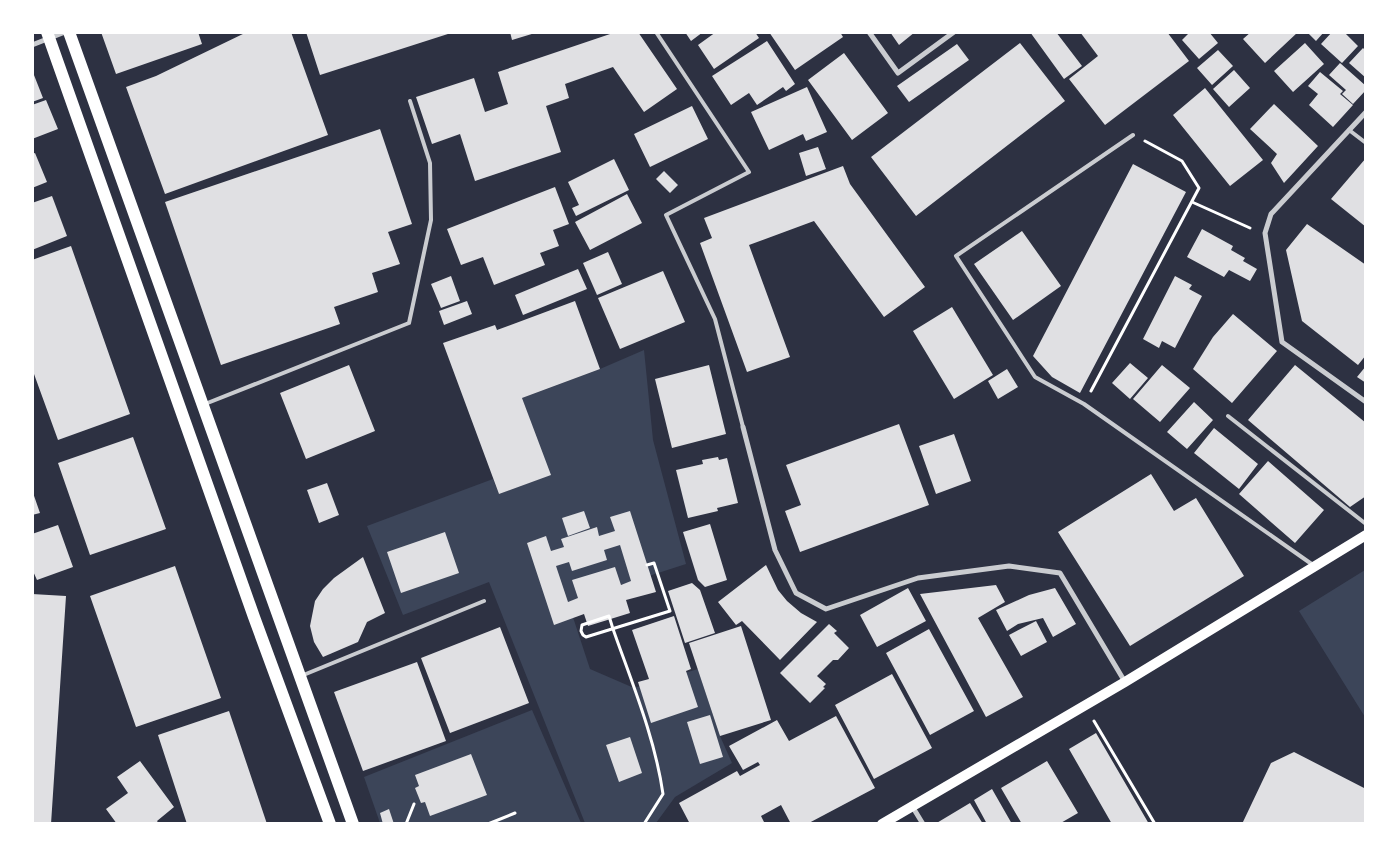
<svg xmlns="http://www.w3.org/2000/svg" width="1398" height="856" font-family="'Times New Roman',serif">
<rect width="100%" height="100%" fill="#2d3142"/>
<path fill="#3c4559" d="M644 350 653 440 686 564 568 602 590 669 634 688 698 669 720 736 732 763 675 797 656 823H585L489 582 403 615 367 526 493 479 499 494 550 475 522 398 600 369Z
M1365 570V717L1299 611Z
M532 710 581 823H380L364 777Z"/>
<path fill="#e0e0e3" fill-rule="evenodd" d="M101 32H198L202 44 116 74Z
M247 32H291L328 135 165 194 126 87 156 76Z
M306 32H451V33L320 75Z
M510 32H535V33L512 40Z
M616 32H638L677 89 644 112 613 67 565 84 569 98 546 106 561 152 475 181 460 134 432 144 416 97 474 78 485 112 508 104 498 72Z
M685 32H703L691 41Z
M716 32H755L759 38 714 69 698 45Z
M769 32H840L843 37 795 70Z
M890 32H915L899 45Z
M1030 32H1056L1082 66 1064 79Z
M1080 32H1167L1189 61 1105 125 1069 79 1098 56Z
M1190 32H1209L1218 43 1199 59 1182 40Z
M1251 32H1298L1265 63 1243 39Z
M1307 32H1324L1316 41Z
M1332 32H1344L1358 46 1342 63 1321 44Z
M767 41 795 84 786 91 783 87 757 105 749 93 731 105 712 76Z
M1020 43 1065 101 916 216 871 157Z
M1305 43 1324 64 1293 92 1274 71Z
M957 44 969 60 909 102 897 86Z
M1363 48 1366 51V78L1349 63Z
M1218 50 1233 66 1212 85 1197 68Z
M844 53 888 113 852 140 808 80Z
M1340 63 1366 86V90L1353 104 1342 94 1346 90 1329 75Z
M32 70 43 98 32 102Z
M1234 70 1250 88 1229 107 1213 89Z
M1320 72 1343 91 1340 94 1353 105 1333 127 1309 105 1318 94 1308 86Z
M807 87 827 132 806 141 803 134 769 150 751 112Z
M1205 88 1263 160 1230 186 1173 115Z
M46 100 58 129 32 139V105Z
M1274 104 1318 146 1284 183 1271 163 1277 154 1250 129Z
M692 106 708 139 650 167 634 134Z
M380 129 412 224 388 232 400 264 372 273 378 292 334 307 340 324 221 365 165 202Z
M818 147 826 169 806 176 799 153Z
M35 153 47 182 32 188V154Z
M1366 158V227L1331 199Z
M614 159 629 190 576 216 572 208 579 205 568 182Z
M1133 164 1186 192 1080 393 1052 377 1033 356Z
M843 166 850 184 925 287 884 317 814 221 749 245 790 357 747 372 700 243 712 238 704 218Z
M664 171 678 185 670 193 656 179Z
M555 187 569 224 553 230 559 246 540 253 545 265 494 285 483 257 461 265 447 229Z
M627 194 642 223 590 250 575 222Z
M52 196 67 236 32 250V203Z
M1307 224 1366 265V355L1358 365 1302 321 1286 250Z
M1202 229 1233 246 1231 250 1245 258 1243 261 1257 269 1250 281 1229 270 1224 277 1187 257Z
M1022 231 1061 286 1013 320 974 264Z
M71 246 130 414 58 440 34 374 32 375V260Z
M608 252 622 284 597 295 583 263Z
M578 269 587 289 523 315 515 295Z
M663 271 685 322 620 349 598 298Z
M451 276 460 301 441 308 431 284Z
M1175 276 1192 285 1189 289 1202 296 1175 348 1162 341 1159 348 1143 339Z
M467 301 472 314 444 325 439 311Z
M575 301 600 369 522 398 551 475 499 494 443 343 495 325 497 330Z
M952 307 993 375 954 399 913 331Z
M1233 314 1277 351 1232 403 1193 369 1213 337Z
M1130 363 1148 378 1130 399 1112 383Z
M349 365 375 431 306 459 280 393Z
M709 365 726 434 672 448 655 379Z
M1162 365 1190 388 1160 422 1133 399Z
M1295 365 1366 423V496L1350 507 1248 420Z
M1366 366V383L1357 377Z
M1007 369 1018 387 998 399 988 381Z
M1194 402 1213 420 1187 449 1167 432Z
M899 424 929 505 800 552 785 511 801 505 786 465Z
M1214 428 1258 464 1239 489 1194 453Z
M954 434 971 481 936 494 919 446Z
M133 437 166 529 90 555 58 463Z
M718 457 719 460 727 458 738 503 717 508 718 511 688 518 676 470 703 464 702 460Z
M1268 461 1324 510 1295 543 1239 494Z
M1151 474 1174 511 1196 498 1244 576 1130 646 1058 532Z
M327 483 339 515 319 523 307 490Z
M32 490 40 513 32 515Z
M584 511 590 528 568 536 562 518Z
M630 511 656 592 626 600 630 613 588 626 584 614 554 625 527 543 546 536 551 551 564 547 561 539 597 527 599 536 615 531 610 517ZM620 545 631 581 621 585 615 567 572 580 578 598 568 602 556 566 569 562 572 571 607 560 604 550Z
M710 524 727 580 705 587 698 580 683 532Z
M58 525 73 567 37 580 32 569V534Z
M445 532 459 573 401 593 387 552Z
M363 557 385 613 367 622 358 642 323 657 314 642 310 626 315 601 323 589 334 578Z
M766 565 778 590 787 601 801 613 817 622 780 660 742 621 736 625 718 602Z
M175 566 221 698 136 727 90 596Z
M692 583 700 590 715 633 685 643 668 591Z
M996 585 1005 602 978 618 1023 697 986 717 920 594Z
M908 588 926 621 877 647 860 615Z
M1055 588 1076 624 1053 637 1043 618 1018 624 1007 631 996 610 1029 595Z
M32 594 66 596 51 824H32Z
M674 616 691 669 686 671 698 707 651 723 638 682 649 679 632 630Z
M1036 621 1047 642 1021 656 1009 635Z
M829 624 837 631 834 633 849 648 838 660H833L817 676 826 684 823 687 825 688 810 703 780 673Z
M741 626 771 720 720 736 689 643Z
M500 627 529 703 450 733 421 658Z
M929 629 974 711 930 735 886 653Z
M417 662 446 741 363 771 334 692Z
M892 674 932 748 874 779 835 705Z
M229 711 267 824H187L158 735Z
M710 715 723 757 700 764 687 722Z
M836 716 875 788 807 824H791L781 805 761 816 765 824H690L679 803 737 771 740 776 760 765 758 762 743 770 729 746 777 720 789 741Z
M1096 733 1149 824H1112L1069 749Z
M630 737 642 773 619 782 606 745Z
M1294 752 1366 789V824H1242L1271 763Z
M471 754 487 795 430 816 425 802 421 803 415 788 419 786 415 775Z
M140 761 174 807 157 821 159 824H117L106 809 128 793 117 777Z
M1047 761 1078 813 1059 824H1022L1001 788Z
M992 789 1012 824H987L974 800Z
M970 803 983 824H935Z
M389 809 394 824H383L380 813Z"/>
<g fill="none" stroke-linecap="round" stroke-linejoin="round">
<path stroke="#fff" stroke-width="3" d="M1192 202 1250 228
M1091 391 1199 188 1182 161 1145 141
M1094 721 1155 824
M406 824 414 804
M488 824 515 813
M644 824 663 794C655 738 632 683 613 629L609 616 582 625 581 631 583 635 586 637 670 611 654 563 647 565"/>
<path stroke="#caccd0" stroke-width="4" d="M656 32 749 172 666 215 715 319 743 427
M1349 130 1366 143
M1133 135 956 256 1035 377 1084 404 1313 565
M205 404 409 323 431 220 430 163 410 101
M1228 416 1366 524
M301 676 484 601"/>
<path stroke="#caccd0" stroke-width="5" d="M869 32 898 73 954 32
M32 45 65 32
M1366 112 1271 214 1265 233 1282 342 1366 402
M743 427 775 550 796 593 826 609 918 578 1009 566 1060 573 1125 682
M912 806 923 824"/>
<path stroke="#fff" stroke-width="10" d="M882 824 1125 682 1366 535"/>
<path stroke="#fff" stroke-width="12" d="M47 32 254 617 330 824
M69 32 353 824"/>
</g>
<rect width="1398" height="856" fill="none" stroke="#ffffff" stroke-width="68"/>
</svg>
